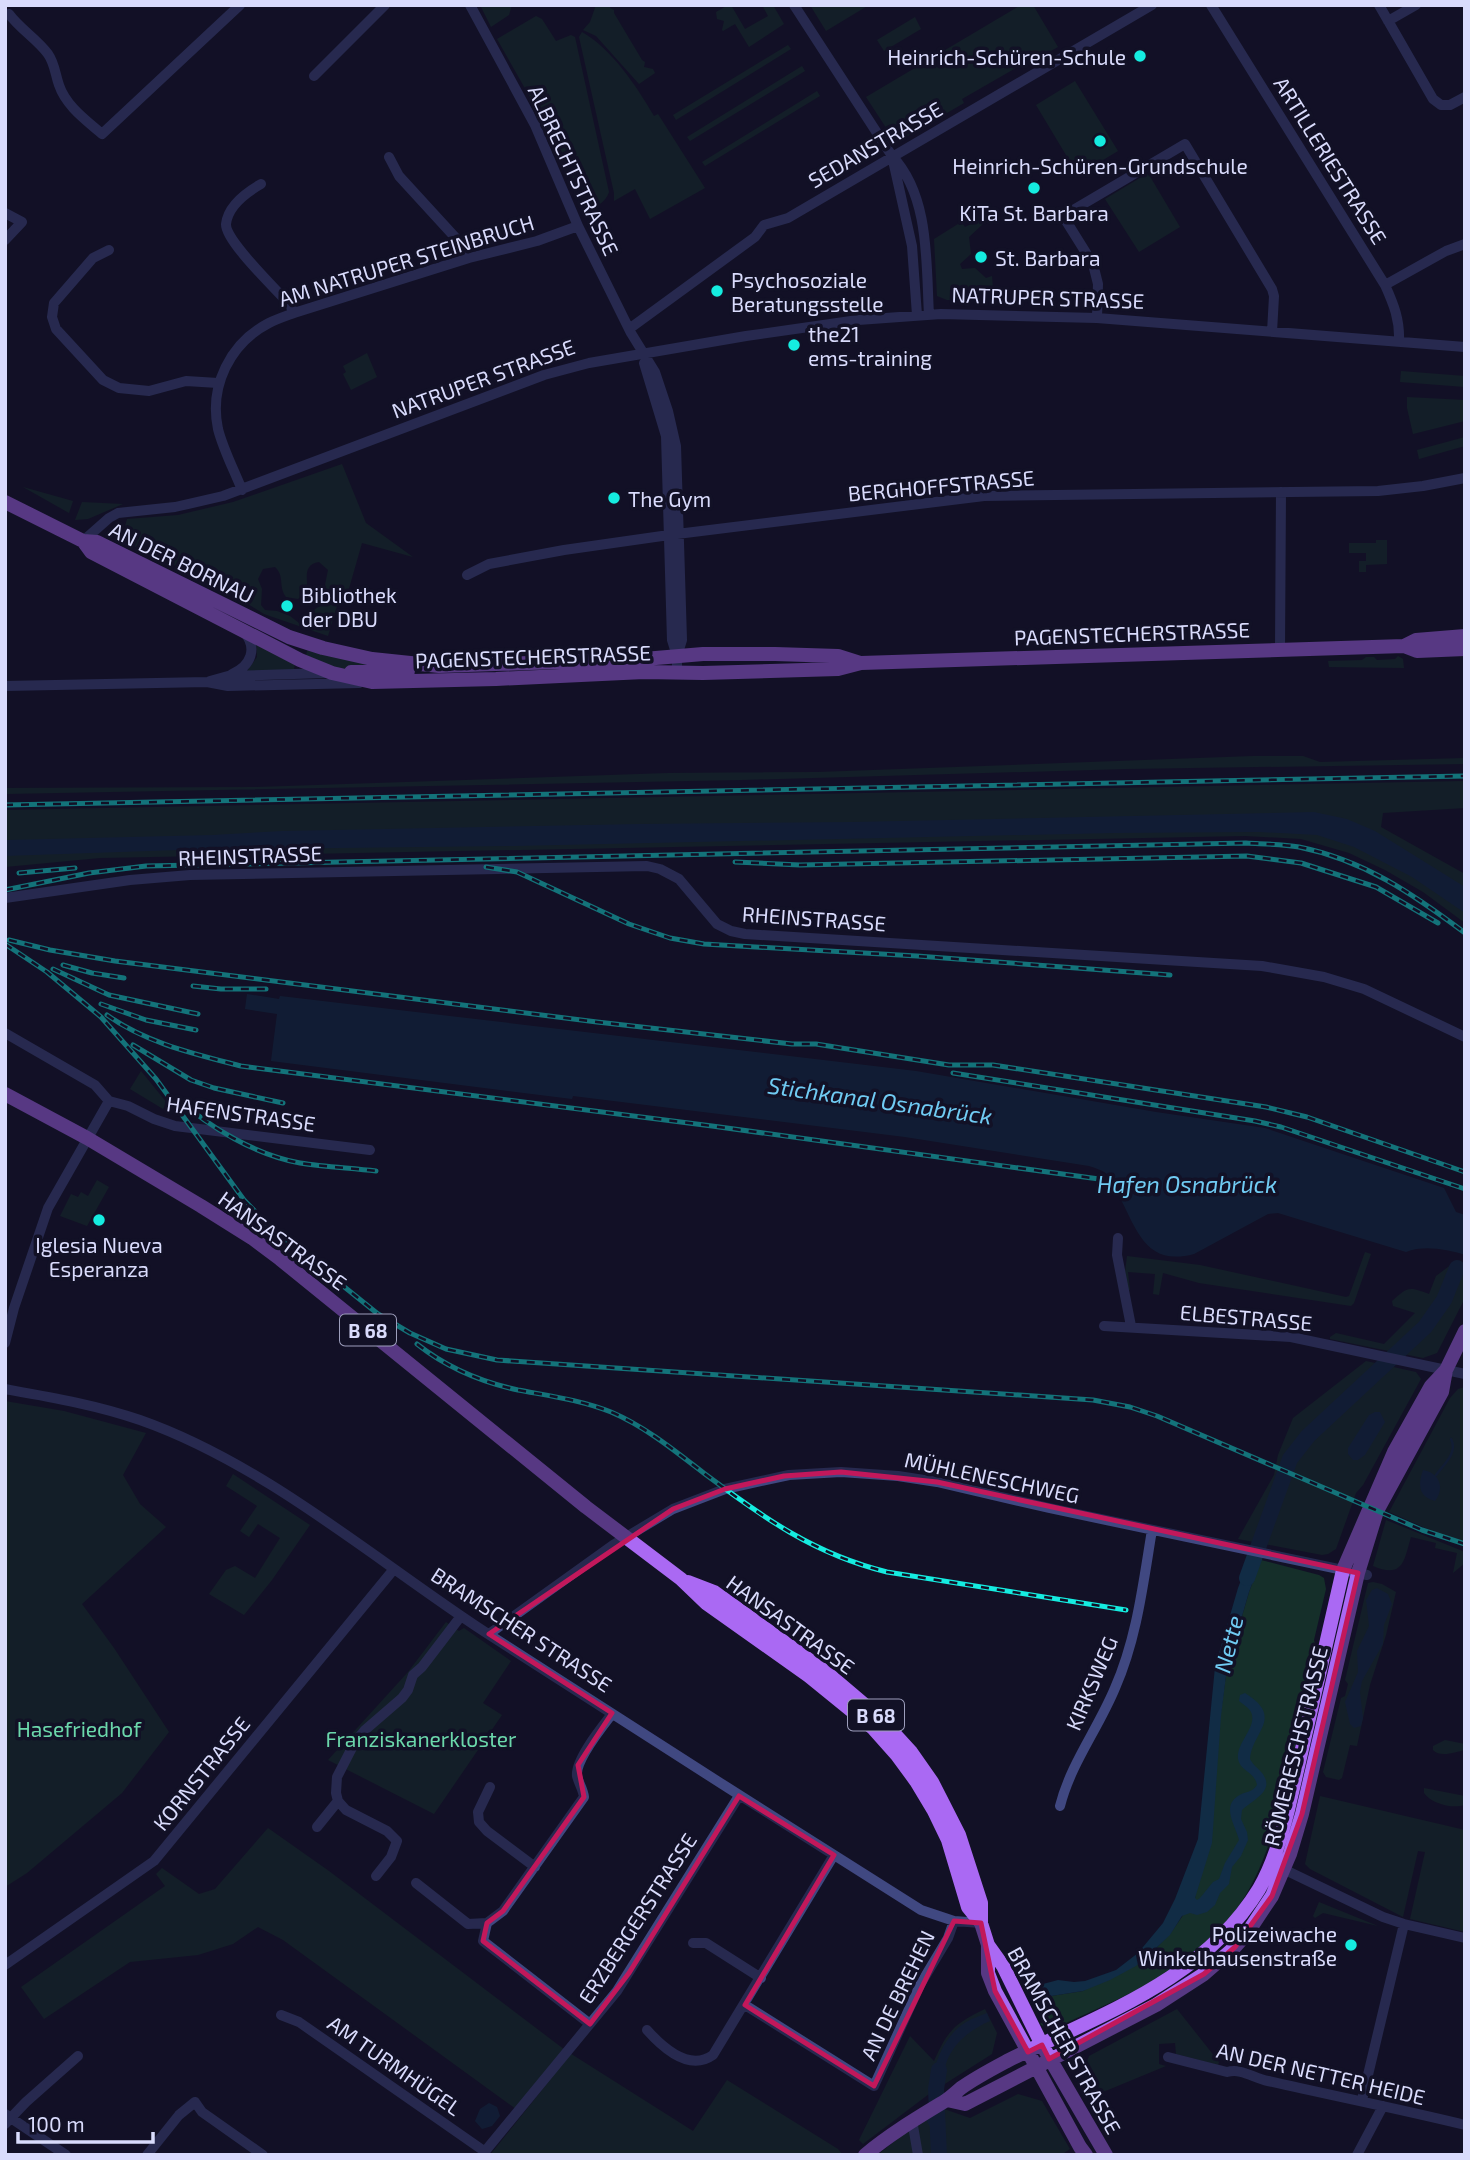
<svg xmlns="http://www.w3.org/2000/svg" width="1470" height="2160" font-family="'Exo 2',sans-serif">
<rect width="100%" height="100%" fill="#121126"/>
<path fill="#152f2a" d="M480 5H512L509 15 491 27Z
M596 5H611L610 8 614 10V13L642 60 645 62 644 67 653 69 655 73 639 84 596 36 583 30 590 22Z
M728 5H731L745 29 768 16 762 5H773L784 24 749 47 735 24 723 31 722 30 724 21 717 19 716 12Z
M810 5H869L826 31Z
M1021 5H1033L1058 47 1042 56 1040 54 962 99 964 103 896 143 866 97Z
M536 16 542 19 556 41 571 35 575 37 609 192C606 203 593 208 584 214L540 115 497 39Z
M915 17 921 29 884 51 877 40Z
M582 32C612 49 637 87 654 116L658 114 705 188 650 219 635 189 614 201V193L579 37Z
M788 45 791 49 676 120 673 115Z
M802 66 805 71 690 141 687 137Z
M1075 81 1118 151 1078 175 1036 105Z
M817 91 820 96 705 166 702 162Z
M1148 173 1180 227 1139 252 1105 199Z
M975 209 983 224 969 237 971 254 960 264 962 269 975 268 986 278 992 276 994 301 947 300 937 296 934 239 958 224 959 225 963 224 965 227 973 223 968 212Z
M367 353 377 377 351 390 343 374 346 372 343 366Z
M1401 371 1465 376V387L1400 382Z
M1407 397 1465 400V421L1413 434 1407 408Z
M1465 437V446L1419 459 1417 450Z
M342 464 366 523 413 557 362 543 346 599 328 594 325 585 328 570 319 562C302 565 308 578 307 591L298 599 286 597C278 586 285 576 275 567L263 569 258 579 262 589 261 605 265 610 277 611 290 616 299 623C310 622 308 616 314 610 319 606 323 606 327 600L338 603 328 636 264 614 225 590 132 545 123 534 127 519 178 515 233 502Z
M23 487 73 501 69 513Z
M82 502 123 504 88 519 75 520Z
M1376 540H1387V564L1366 565V572H1359V561H1366V553H1349V543H1376Z
M256 643 295 663 294 670 247 671 257 657Z
M308 649 390 667 341 670 305 657Z
M1398 656 1403 659 1404 668 1329 667 1328 661 1362 660 1366 657H1374L1377 660 1395 659Z
M1253 756H1303L1320 762 1465 758V764L1126 769 741 780 5 794V788L257 787 668 773 818 772Z
M1465 781V808L1383 813 1381 827 1465 874V923L1423 892 1385 870 1349 853 1301 839 1245 836 100 858 5 867V810Z
M141 1071 167 1103 163 1109 130 1089Z
M97 1180 109 1187 87 1226 60 1216 71 1194 78 1197 81 1192 88 1196Z
M1365 1252 1371 1254 1354 1303 1351 1306 1199 1283 1163 1273 1159 1295 1153 1294 1155 1274 1128 1272 1130 1290H1128L1125 1272 1127 1256 1200 1265 1346 1297 1349 1296Z
M1452 1264 1465 1266V1298L1437 1353 1423 1358 1330 1339V1337L1336 1333 1384 1344 1415 1313 1393 1306 1392 1301C1409 1286 1408 1287 1429 1294L1436 1276Z
M1366 1361 1416 1372 1421 1379 1363 1485 1356 1493 1336 1549 1328 1554 1322 1555 1238 1539 1274 1475 1278 1455 1293 1418Z
M1465 1387V1541L1439 1534 1389 1512 1450 1398 1458 1389Z
M5 1401 64 1411 146 1433 123 1475 140 1504 166 1527 82 1604 114 1648 169 1732 122 1793 27 1873 5 1887Z
M233 1474 310 1525 272 1580 244 1615 209 1594 226 1570 235 1566 255 1578 280 1538 258 1524 249 1537 240 1531 257 1506 226 1486Z
M1386 1520 1465 1552V1563L1453 1573 1457 1553 1435 1548 1436 1543 1411 1537C1404 1560 1404 1579 1373 1566Z
M1261 1560 1319 1575 1324 1578 1326 1589 1314 1640 1317 1652C1309 1689 1300 1725 1291 1762 1275 1830 1261 1893 1207 1943 1164 1982 1108 2003 1058 2027L1046 2028 1040 2024 1044 2021 1032 1999 1083 1991 1155 1949 1170 1934 1195 1898 1227 1668 1249 1592Z
M1373 1582 1382 1584 1396 1592 1386 1635 1370 1685 1357 1746 1350 1745 1342 1778 1339 1780 1326 1777 1323 1772 1341 1698 1345 1696 1348 1684 1345 1680 1368 1583Z
M446 1622 459 1631 464 1628 511 1661 483 1703 502 1715 434 1814 328 1760 408 1672Z
M1445 1740 1465 1744V1750C1455 1752 1441 1758 1433 1750V1746Z
M1424 1788 1465 1796V1805C1452 1809 1432 1804 1424 1793Z
M1320 1796 1465 1830V1932L1410 1919 1425 1852 1418 1851 1403 1917 1310 1869 1305 1864Z
M268 1828 329 1871 565 2050 693 2131 727 2080 838 2149 843 2155H490L554 2075 516 2109 283 1940 258 1927 233 1944 198 1955 130 1962 44 2019 21 1987 165 1886 156 1874 162 1868 199 1894 215 1889Z
M1319 1902 1378 1926 1323 1913 1315 1918 1313 1916Z
M985 2009 997 2033 992 2054 929 2094 863 2144 859 2140 910 2036 934 2061C948 2030 954 2024 985 2009Z
M1177 2009 1219 2062 1218 2065 1176 2054 1175 2043 1159 2044V2064L1166 2066 1091 2097 1083 2072 1089 2056Z
M1018 2094 1042 2101 1070 2149 1061 2155H878L908 2130 944 2109 970 2118Z"/>
<path fill="#112c45" d="M1314 812 1347 819 1375 831 1465 887V913L1412 877 1354 847 1317 835 1259 832 1115 833 515 846 179 850 5 856V840L212 835 282 831 639 824 851 822Z
M247 994 279 999 280 996 916 1071 1156 1112 1265 1128 1444 1188 1456 1212 1465 1215V1255C1447 1249 1423 1245 1406 1252L1278 1213 1268 1214 1194 1254C1145 1267 1137 1229 1118 1194 1115 1188 1113 1180 1108 1175 1103 1170 1095 1168 1089 1166L905 1137 573 1096 572 1099 271 1061 277 1014 245 1009Z
M1375 1412H1380L1385 1422 1365 1455 1358 1460H1353L1348 1454V1448L1369 1415Z
M1423 1470C1440 1473 1445 1488 1435 1501 1418 1497 1418 1484 1423 1470Z
M1250 1557 1261 1560 1249 1592 1227 1668 1221 1716 1212 1843 1195 1898 1197 1900 1200 1898 1213 1882 1219 1879 1225 1863 1239 1840C1236 1826 1221 1807 1238 1796 1245 1791 1252 1793 1257 1785 1255 1772 1240 1771 1238 1759 1236 1742 1258 1727 1251 1712 1249 1708 1243 1704 1239 1701L1240 1695 1245 1693C1285 1718 1252 1731 1250 1759 1253 1765 1258 1768 1262 1773 1276 1791 1253 1799 1242 1810L1241 1819 1247 1832 1248 1840 1241 1856 1232 1867 1229 1884 1220 1893 1215 1905 1207 1912 1197 1915 1190 1913 1182 1916 1170 1935 1155 1949 1136 1966 1110 1980 1083 1991 1032 1999 1028 1988 1058 1980 1074 1982 1085 1981 1116 1970 1138 1953 1163 1923 1175 1899 1198 1839 1215 1667 1238 1588Z
M1377 1588 1388 1594 1392 1604 1384 1625 1383 1644 1362 1681 1360 1692 1363 1718 1361 1726 1354 1728 1350 1724 1345 1702 1358 1672 1357 1651 1369 1626 1366 1600 1372 1590Z
M987 2013 990 2021C963 2033 943 2052 943 2084L929 2094C934 2066 941 2038 966 2022 973 2018 980 2016 987 2013Z
M489 2103 497 2107 500 2116 492 2126 482 2129 475 2121 480 2109Z
M944 2109 945 2155H933L930 2127 926 2119Z"/>
<g fill="none" stroke-linecap="round" stroke-linejoin="round">
<path stroke="#112c45" stroke-width="2.5" d="M1436 1475C1444 1464 1458 1453 1451 1439"/>
<path stroke="#112c45" stroke-width="16" d="M1247 1578 1290 1459 1308 1436 1425 1327 1444 1300 1457 1268
M939 2155 936 2089 939 2070"/>
<path stroke="#404881" stroke-width="10" d="M470 5 535 125 578 226 631 333 655 372 668 411 676 446 682 640 677 656
M794 5 892 156C930 196 926 263 929 315
M1211 5 1385 285C1394 305 1400 320 1399 342
M1379 5 1433 99 1441 105H1450L1465 97
M9 14C20 29 37 39 48 54 55 64 55 74 59 85 66 106 86 120 102 134L240 5
M1388 21 1416 5
M314 76 385 5
M892 156 912 246 917 315
M389 157 399 176 464 247 469 258
M261 184C247 192 228 206 226 224 225 241 277 290 290 305L294 313
M5 213 22 222 5 240
M109 250 93 258 54 303 52 317 56 329 103 380 119 388 149 391 186 381 218 383
M1385 285 1446 251 1465 244
M1097 318 1098 284 1093 264 1063 216 1185 144 1272 289 1274 296 1272 332
M629 329 755 237 764 225 788 218 1152 5
M644 363 666 436 672 640 677 656V673
M242 490C234 470 223 449 218 429 209 386 230 343 269 323 277 319 286 316 294 313L469 258 537 241 578 226
M83 541 109 518 118 513 175 507 223 496 544 375 589 363 746 336 858 320 941 314 1097 318 1465 347
M467 575 489 564 564 550 669 535 984 496 1378 491 1423 486 1465 478
M1280 649 1281 492
M232 674C251 666 258 648 244 632
M210 681 228 676 326 673
M5 686 207 682 228 686 359 683
M5 898 130 880 190 875 647 866 660 869 679 879 717 924 731 931 745 934 1262 966 1324 977 1364 989 1465 1037
M5 1033 95 1085 109 1101 128 1106 154 1119 175 1126 370 1150
M1118 1238 1117 1255 1131 1326
M1104 1326 1291 1337 1465 1374
M5 1343 14 1308 48 1208 109 1101
M5 1389C50 1397 97 1405 140 1420 265 1464 375 1560 485 1632 630 1726 775 1818 921 1910L954 1921 981 1923
M489 1634 613 1545 673 1509 725 1489 789 1475 841 1472 898 1476 937 1482 1049 1508 1367 1575
M490 1787 478 1812 479 1822 487 1831 535 1867
M1060 1806C1071 1763 1098 1729 1115 1688 1137 1638 1143 1584 1152 1530
M317 1827 338 1801
M1279 1867 1383 1917 1404 1924 1465 1938
M376 1876 391 1857 397 1841 387 1831 346 1810 338 1801 336 1793 337 1777 355 1742 365 1730 402 1698 408 1690 413 1675 422 1667 461 1616
M416 1883 468 1924 487 1923
M693 1943H706L761 1978
M5 1965 154 1861 394 1569
M745 2005 874 2086 920 1985 948 1938 954 1921
M281 2015 299 2022 484 2151
M590 2024 483 1941 487 1923 503 1911 584 1797C583 1789 579 1784 577 1776 575 1760 602 1727 612 1714
M647 2030C663 2048 689 2072 713 2055L834 1855
M1168 2057 1227 2072C1242 2068 1253 2078 1268 2081 1334 2096 1399 2109 1465 2125
M1362 2100 1404 1924
M5 2114 66 2155
M912 2120 918 2155
M5 2124 26 2102 78 2056
M147 2155 179 2115 195 2102 202 2112 263 2155
M482 2155 617 1991 739 1796
M1357 2155 1383 2106"/>
<path stroke="#aa69f3" stroke-width="14" d="M5 502 83 541 97 542 289 637 323 648 372 659 439 666 644 659 703 654H775L838 656 860 663
M83 541 91 552 300 660 332 673 372 682 496 679 644 672 703 673 838 669 861 663 1404 646 1417 651 1465 649
M1404 646 1416 640 1465 636
M351 672 408 671
M5 1094 87 1138 201 1206 252 1238 280 1259 586 1507 681 1579 706 1603 809 1676 873 1728 897 1755 916 1781 934 1811 948 1840 968 1907 981 1923
M688 1582 714 1592 826 1672 879 1717 911 1752 932 1782 959 1835 981 1903V1923L988 1945V1973L995 1991 1080 2147 1086 2155
M988 1945 1003 1966 1042 2045 1106 2155
M947 2100 965 2104 1156 2005 1204 1974 1235 1947 1248 1932 1272 1896 1290 1854 1302 1814 1358 1573 1377 1511 1442 1392 1446 1370 1465 1331
M865 2155C890 2134 917 2118 945 2101 951 2097 956 2092 961 2088 975 2078 992 2069 1007 2061 1098 2015 1202 1982 1259 1889 1273 1865 1281 1837 1288 1810L1343 1570 1394 1452 1431 1386 1446 1370"/>
<defs>
<path id="rail" d="M5 805 1465 776
M735 862 800 865 1247 856 1301 863 1376 887 1438 923
M486 867 517 872 629 924 670 938 704 944 917 956 1170 975
M19 873 75 868
M5 890 89 873 146 866 1246 843C1263 844 1282 844 1299 847 1364 860 1413 894 1465 933
M9 940 50 950 115 961 597 1022 792 1044H816L949 1065H993L1266 1107 1307 1117 1465 1172
M5 944 47 972 101 1017 156 1079 244 1200 271 1228 378 1314 410 1333 446 1349 497 1360 1093 1400 1130 1407 1157 1416 1422 1530 1465 1544
M63 965 92 973 124 978
M53 969 109 995 198 1014
M193 986 221 989H266
M101 1004 146 1020 196 1030
M107 1015C146 1043 195 1054 241 1066L712 1126 1099 1179
M133 1045 191 1080 214 1088 283 1103
M953 1073 1255 1121 1281 1127 1465 1189
M177 1098C210 1128 256 1155 300 1163 325 1167 351 1168 376 1171
M417 1344C446 1367 481 1382 518 1390 550 1396 581 1400 611 1412 646 1427 675 1451 705 1474 764 1518 814 1554 887 1572L1126 1610"/>
</defs>
<use href="#rail" stroke="#15ece0" stroke-width="5"/>
<use href="#rail" stroke="#121126" stroke-width="2.5" stroke-dasharray="8" stroke-linecap="butt"/>
</g>
<path d="M0 0H1470V2160H0ZM841 1472 937 1482 1358 1573 1302 1814 1272 1896 1235 1947 1204 1974 1049 2059 1042 2045 1028 2052 995 1991 981 1923 954 1921 874 2086 745 2005 834 1855 739 1796 629 1973 590 2024 483 1941 487 1923 503 1911 584 1797 578 1765 612 1713 489 1634 673 1509 725 1489 784 1476Z" fill="#121126" fill-opacity=".55" fill-rule="evenodd"/>
<path fill="none" stroke="#c2185b" stroke-width="5" stroke-linejoin="round" d="M841 1472 937 1482 1358 1573 1302 1814 1272 1896 1235 1947 1204 1974 1049 2059 1042 2045 1028 2052 995 1991 981 1923 954 1921 874 2086 745 2005 834 1855 739 1796 629 1973 590 2024 483 1941 487 1923 503 1911 584 1797 578 1765 612 1713 489 1634 673 1509 725 1489 784 1476Z"/>
<g fill="#15ece0" stroke="#121126" stroke-width="2.5">
<circle cx="1140" cy="56" r="7"/>
<circle cx="1100" cy="141" r="7"/>
<circle cx="1034" cy="188" r="7"/>
<circle cx="981" cy="257" r="7"/>
<circle cx="717" cy="291" r="7"/>
<circle cx="794" cy="345" r="7"/>
<circle cx="614" cy="498" r="7"/>
<circle cx="287" cy="606" r="7"/>
<circle cx="99" cy="1220" r="7"/>
<circle cx="1351" cy="1945" r="7"/>
</g>
<g text-anchor="middle" dominant-baseline="central" stroke-width="7" stroke-linejoin="round" paint-order="stroke">
<g fill="#121126" stroke="#9d9ebc" stroke-width="2">
<rect x="340" y="1314.5" width="56" height="31" rx="5"/>
<rect x="848" y="1699.5" width="56" height="31" rx="5"/>
</g>
<g font-size="19" font-weight="bold" fill="#d9dbfc">
<text x="368" y="1330">B 68</text>
<text x="876" y="1715">B 68</text>
</g>
<g font-size="21" fill="#d9dbfc" stroke="#121126" text-anchor="start">
<text x="1126" y="56" text-anchor="end">Heinrich-Schüren-Schule</text>
<text x="1100" y="165" text-anchor="middle">Heinrich-Schüren-Grundschule</text>
<text x="1034" y="212" text-anchor="middle">KiTa St. Barbara</text>
<text x="995" y="257">St. Barbara</text>
<text x="731" y="279">Psychosoziale<tspan x="731" dy="24">Beratungsstelle</tspan></text>
<text x="808" y="333">the21<tspan x="808" dy="24">ems-training</tspan></text>
<text x="628" y="498">The Gym</text>
<text x="301" y="594">Bibliothek<tspan x="301" dy="24">der DBU</tspan></text>
<text x="99" y="1244" text-anchor="middle">Iglesia Nueva<tspan x="99" dy="24">Esperanza</tspan></text>
<text x="1337" y="1933" text-anchor="end">Polizeiwache<tspan x="1337" dy="24">Winkelhausenstraße</tspan></text>
</g>
<g font-size="21" fill="#d9dbfc" stroke="#121126">
<text transform="translate(875 144) rotate(-30)">SEDANSTRASSE</text>
<text transform="translate(1331 160) rotate(58)">ARTILLERIESTRASSE</text>
<text transform="translate(574 170) rotate(65)">ALBRECHTSTRASSE</text>
<text transform="translate(406 260) rotate(-17)">AM NATRUPER STEINBRUCH</text>
<text transform="translate(1048 297) rotate(2)">NATRUPER STRASSE</text>
<text transform="translate(483 378) rotate(-20)">NATRUPER STRASSE</text>
<text transform="translate(941 485) rotate(-5)">BERGHOFFSTRASSE</text>
<text transform="translate(182 562) rotate(26)">AN DER BORNAU</text>
<text transform="translate(1132 633) rotate(-2)">PAGENSTECHERSTRASSE</text>
<text transform="translate(533 656) rotate(-2)">PAGENSTECHERSTRASSE</text>
<text transform="translate(250 855) rotate(-2)">RHEINSTRASSE</text>
<text transform="translate(814 918) rotate(4)">RHEINSTRASSE</text>
<text transform="translate(241 1113) rotate(8)">HAFENSTRASSE</text>
<text transform="translate(283 1240) rotate(36)">HANSASTRASSE</text>
<text transform="translate(1246 1317) rotate(5)">ELBESTRASSE</text>
<text transform="translate(992 1477) rotate(12)">MÜHLENESCHWEG</text>
<text transform="translate(791 1624) rotate(36)">HANSASTRASSE</text>
<text transform="translate(522 1629) rotate(33)">BRAMSCHER STRASSE</text>
<text transform="translate(1091 1683) rotate(-67)">KIRKSWEG</text>
<text transform="translate(1295 1746) rotate(-76)">RÖMERESCHSTRASSE</text>
<text transform="translate(201 1773) rotate(-51)">KORNSTRASSE</text>
<text transform="translate(637 1918) rotate(-57)">ERZBERGERSTRASSE</text>
<text transform="translate(897 1995) rotate(-64)">AN DE BREHEN</text>
<text transform="translate(1065 2040) rotate(61)">BRAMSCHER STRASSE</text>
<text transform="translate(395 2065) rotate(35)">AM TURMHÜGEL</text>
<text transform="translate(1321 2073) rotate(13)">AN DER NETTER HEIDE</text>
</g>
<g font-size="21" fill="#6bd7ab" stroke="#121126">
<text x="79" y="1728">Hasefriedhof</text>
<text x="421" y="1738">Franziskanerkloster</text>
</g>
<g font-size="23" font-style="italic" fill="#70cbf3" stroke="#121126">
<text transform="translate(880 1100) rotate(8)">Stichkanal Osnabrück</text>
<text x="1187" y="1184">Hafen Osnabrück</text>
<text transform="translate(1228 1644) rotate(-76)">Nette</text>
</g>
</g>
<rect width="1470" height="2160" fill="none" stroke="#d9dbfc" stroke-width="14"/>
<path d="M18 2132v10h135v-10" fill="none" stroke="#d9dbfc" stroke-width="3.5"/>
<text x="28" y="2132" font-size="21" fill="#d9dbfc" stroke="#121126" stroke-width="5" paint-order="stroke">100 m</text>
</svg>
